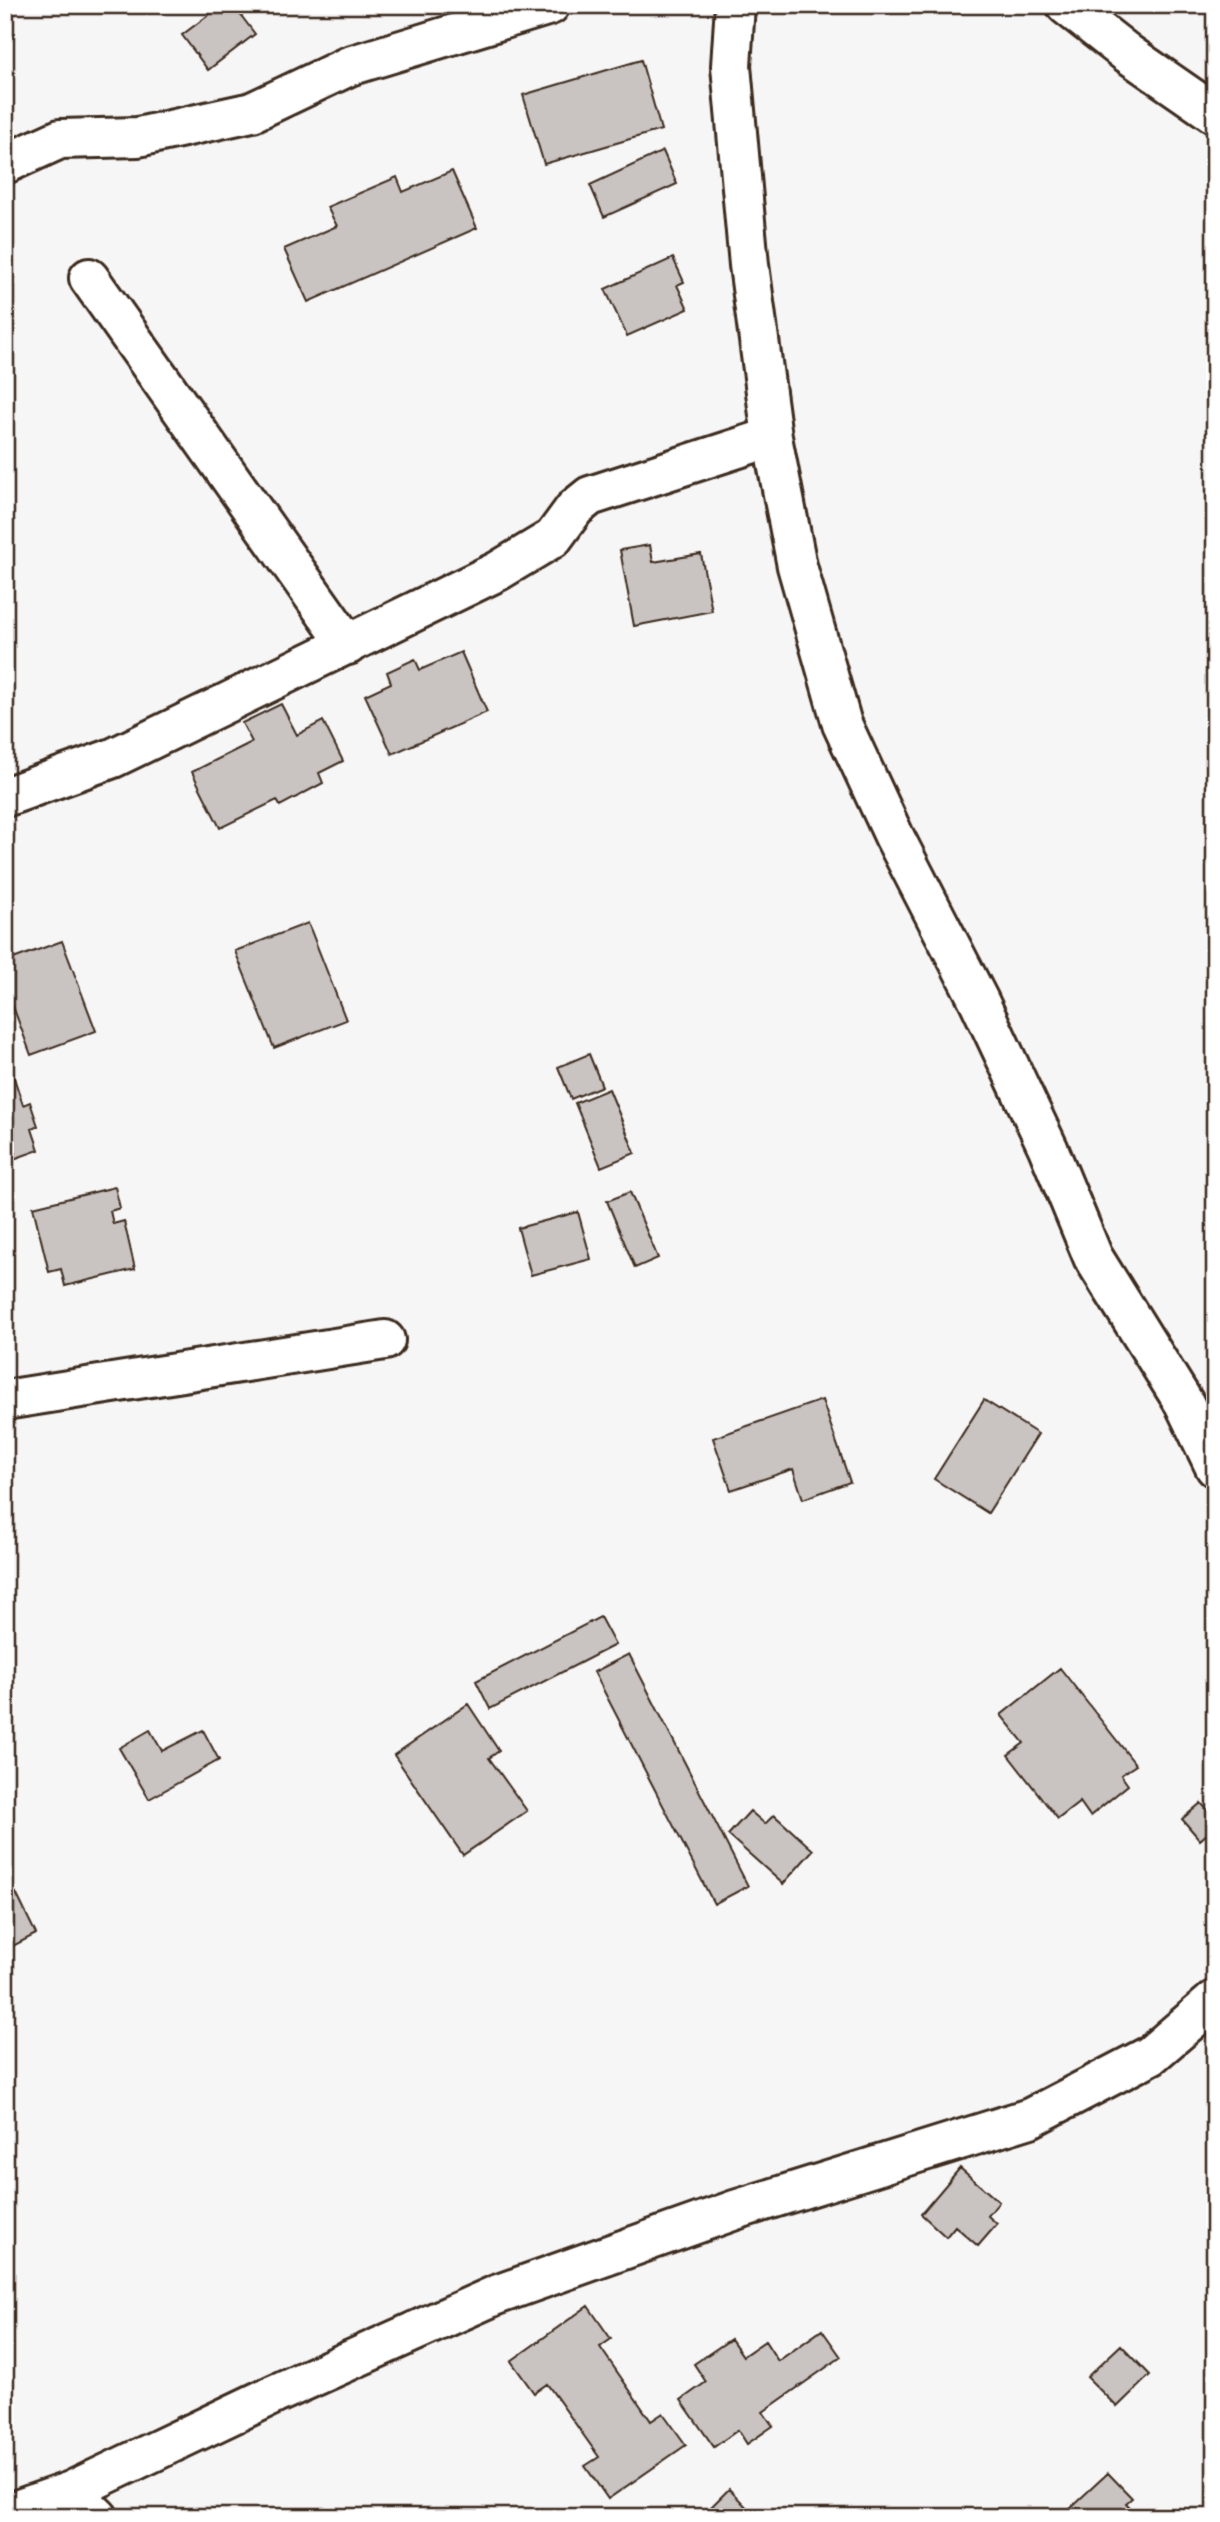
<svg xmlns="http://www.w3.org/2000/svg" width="1220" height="2522" font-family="'Playpen Sans',sans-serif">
<rect width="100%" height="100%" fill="#f7f6f6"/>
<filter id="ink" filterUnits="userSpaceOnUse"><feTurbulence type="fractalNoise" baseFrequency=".0143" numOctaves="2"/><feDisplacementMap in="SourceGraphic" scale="14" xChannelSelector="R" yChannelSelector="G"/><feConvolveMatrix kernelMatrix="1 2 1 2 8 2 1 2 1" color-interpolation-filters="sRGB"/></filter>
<g filter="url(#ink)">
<path fill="#c9c3c1" stroke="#3b2a1e" stroke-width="2" d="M222 5H233L255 34 208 70 182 35Z
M641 60 661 130 544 164 523 95Z
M663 151 677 184 604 217 590 185Z
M452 171 477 228 308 302 284 249 337 226 327 207 397 177 403 192Z
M673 258 684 282 677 285 688 309 627 336 605 289Z
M650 545 653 562 701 554 712 611 634 626 620 550Z
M461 652 487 712 392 754 365 695 391 683 387 672 415 659 420 670Z
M281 704 297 735 323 721 343 761 319 773 323 783 280 806 277 800 220 828 192 772 252 742 242 723Z
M308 923 346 1020 274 1048 235 951Z
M62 941 96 1031 31 1055 5 985V962Z
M589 1054 602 1086 571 1099 558 1067Z
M9 1063 23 1105 30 1102 38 1126 32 1129 39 1150 5 1162V1064Z
M609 1089 635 1153 601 1167 575 1103Z
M115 1187 120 1208 110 1211 113 1224 124 1221 135 1269 65 1286 61 1269 49 1272 33 1207Z
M630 1192 658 1258 635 1268 607 1201Z
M578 1212 591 1259 531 1275 518 1228Z
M822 1400 850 1482 803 1499 793 1469 731 1490 713 1438Z
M984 1400 1038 1434 988 1513 934 1479Z
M600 1617 615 1645 490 1709 476 1681Z
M629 1654 748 1886 714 1904 594 1672Z
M1060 1668 1136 1765 1121 1775 1128 1785 1090 1816 1080 1802 1058 1819 1008 1755 1024 1743 1001 1715Z
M468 1704 499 1751 489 1758 527 1811 463 1855 394 1755Z
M150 1730 162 1751 203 1730 219 1760 149 1799 119 1748Z
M1201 1803 1215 1818V1827L1200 1840 1182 1819Z
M750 1811 765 1824 774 1815 813 1850 783 1884 728 1835Z
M16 1893 36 1934 11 1947 5 1935V1899Z
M960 2168 999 2202 988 2216 997 2224 978 2246 955 2226 946 2237 921 2214Z
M588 2306 611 2339 600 2347 651 2421 663 2413 686 2445 608 2499 585 2466 599 2457 547 2384 534 2393 511 2361Z
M822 2330 841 2357 763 2412 773 2426 747 2444 738 2430 714 2447 681 2400 706 2382 694 2364 731 2339 743 2356 765 2341 778 2361Z
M1121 2345 1150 2375 1117 2407 1087 2377Z
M1108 2473 1132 2498 1126 2503 1139 2517H1077L1069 2509Z
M729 2489 756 2517H701Z"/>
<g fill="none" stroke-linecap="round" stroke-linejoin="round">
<defs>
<path id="minor" d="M735 5 731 66 749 265 772 437 797 566 842 724 894 836 979 1001 1048 1148 1093 1257 1184 1403 1215 1467
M1066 5 1127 53 1215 114
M5 164 60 139 138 137 252 112 349 66 550 5
M89 278 348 645
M5 797 113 758 498 571 553 538 575 508 590 496 772 437
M5 1400 385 1340
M71 2491 98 2517
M5 2514 71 2491 275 2394 496 2295 735 2210 1030 2118 1151 2055 1215 2000"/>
</defs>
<use href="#minor" stroke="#3b2a1e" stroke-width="44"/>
<use href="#minor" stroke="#fff" stroke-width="38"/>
</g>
</g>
<rect width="1220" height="2522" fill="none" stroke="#fff" stroke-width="28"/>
<rect x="14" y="14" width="1192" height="2494" fill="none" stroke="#3b2a1e" stroke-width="2.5" filter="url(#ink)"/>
</svg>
